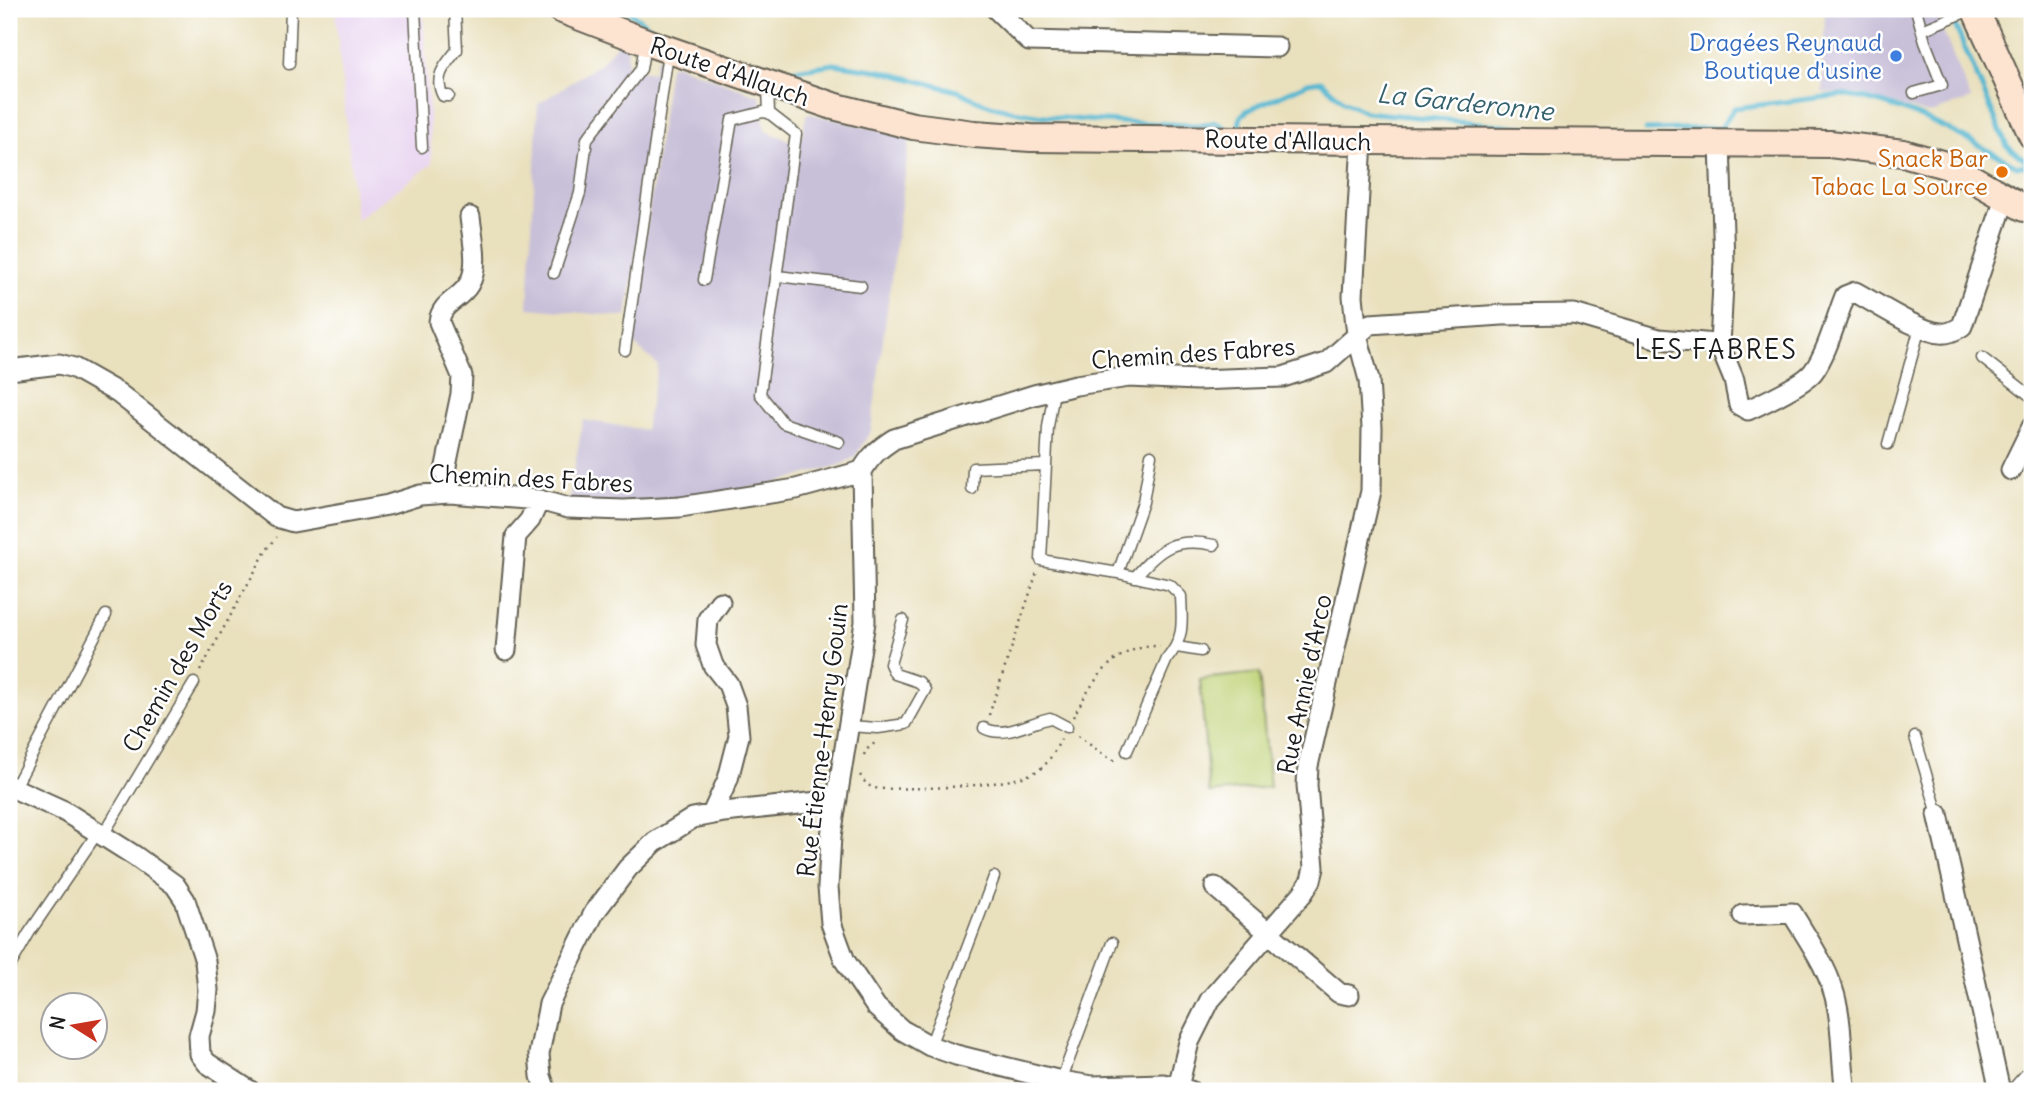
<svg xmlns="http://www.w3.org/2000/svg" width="2041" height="1100" font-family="Delius,sans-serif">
<rect width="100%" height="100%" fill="#fff"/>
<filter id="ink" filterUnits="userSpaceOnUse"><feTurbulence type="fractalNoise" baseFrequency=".0143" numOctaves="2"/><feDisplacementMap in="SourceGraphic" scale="14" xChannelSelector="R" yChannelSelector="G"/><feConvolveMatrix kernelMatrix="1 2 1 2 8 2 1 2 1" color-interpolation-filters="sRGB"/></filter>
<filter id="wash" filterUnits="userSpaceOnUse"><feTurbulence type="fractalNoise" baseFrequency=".00686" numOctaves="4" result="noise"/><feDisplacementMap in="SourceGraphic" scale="28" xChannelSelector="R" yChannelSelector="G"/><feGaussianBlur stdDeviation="1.57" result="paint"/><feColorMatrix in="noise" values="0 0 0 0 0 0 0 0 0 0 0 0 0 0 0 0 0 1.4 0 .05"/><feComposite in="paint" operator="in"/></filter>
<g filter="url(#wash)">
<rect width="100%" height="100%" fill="#e9e0bd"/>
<path fill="#e7d2ef" d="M335 9H423L432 164 356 220Z"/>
<path fill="#c8bfd8" d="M1825 9H1934L1971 99 1929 114 1858 94 1822 92Z
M618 43 627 45 628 68 653 72 657 57 662 64 627 317 528 308 538 104 601 63Z
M675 64 760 96 765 131 800 144 807 113 910 137 871 430 855 457 840 465 768 485 620 507 568 505 583 420 645 430 658 365 631 342 669 66Z"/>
<path fill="#bdd174" stroke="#6c7648" stroke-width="2" d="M1259 673 1270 787 1209 793 1200 679Z"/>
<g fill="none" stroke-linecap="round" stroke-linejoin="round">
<path stroke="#51b6d0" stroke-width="5" d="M626 9 656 32
M1948 9 2007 146 2030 164
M764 71 795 70 834 64 881 71 961 92C1009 123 1124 121 1183 125H1205L1216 122 1226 129
M1236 130H1238L1241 116 1248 110 1308 83 1321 81 1343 101 1365 112 1549 130
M1646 130 1721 128 1734 108 1842 95C1907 103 1961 136 2017 166H2032"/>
</g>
</g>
<g filter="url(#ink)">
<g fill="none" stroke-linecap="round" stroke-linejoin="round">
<defs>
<path id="lane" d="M415 9 422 147
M1922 30 1973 9
M289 64 291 9
M768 87 769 113 796 134 760 394 783 423 839 442
M1914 93 1942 85 1925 42 1916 9
M449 96H443C433 77 445 65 457 50L455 9
M554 273 580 193 587 139 641 69 645 45
M777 276 861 286
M704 280 732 120 763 112 769 113
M625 350 668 53
M1982 358 2032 397
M1054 391 1048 427 1041 560 1118 573 1170 585 1181 596C1182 623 1185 637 1167 659L1127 751
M1888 444 1920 327
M972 489 973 468 1046 465
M1118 573 1143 502 1151 455
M1135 577C1160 548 1174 537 1214 545
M1177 647 1201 651
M849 726 878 728 906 724 925 690 919 682 895 674 890 664 903 620
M984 728C1005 739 1028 723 1050 718L1067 727
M1915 737 1938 814
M14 789 106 615
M103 835 194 683
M9 968 29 933 98 832
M930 1046 994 877
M1061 1081 1112 943
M2011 1091 2032 1067"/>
<path id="street" d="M996 9 1029 41 1277 47
M1720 144 1724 262 1720 346
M9 370 59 364 74 368 118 393 276 517 293 522 388 505 420 495 450 493 539 500 568 508 624 510 680 507 796 489 862 471C870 456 880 448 894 439L1034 395 1076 385 1129 377 1197 380 1283 377 1326 363 1370 324 1502 315 1574 314 1659 339 1715 344 1720 346 1734 380 1739 405 1748 410C1763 403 1804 384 1813 372 1827 354 1836 318 1845 296L1855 292C1876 303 1919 332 1941 333 1949 334 1956 330 1962 326L2005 198
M2011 470 2032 427
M862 471 865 622 831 836 828 887 831 923 845 961 876 1007 902 1030 930 1046 956 1055 1061 1081 1092 1086 1163 1084 1190 1091
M450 493 445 471 461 394 462 376 439 322C441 302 460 300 469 284 480 266 472 237 470 217
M506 650 516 536 530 520 539 500
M9 786 64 811 135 856 175 885 185 900 205 961 208 990 206 1011 199 1036 200 1054 207 1063 250 1091
M712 814 728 779 739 736 736 706 728 684 713 665 706 645 708 619 720 602
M1938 814 2000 1091
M1215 887 1339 993 1349 995
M1743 915 1792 913C1810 943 1830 970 1837 1005 1843 1033 1841 1063 1846 1091
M1178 1087 1189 1042 1210 1000 1303 893 1311 880 1314 868 1307 785 1308 766 1371 491 1372 428 1369 380 1357 335 1353 296 1362 141
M546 1091 541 1076 539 1054 549 1004 594 913 628 868 655 842 693 818 724 812 837 800"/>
<path id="secondary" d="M560 9 646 42 833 106 913 126 974 134 1031 138 1362 141 1830 144 1903 153 1952 167 2024 208
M1975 9 2032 135"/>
</defs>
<use href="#lane" stroke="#646154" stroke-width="13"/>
<use href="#street" stroke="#646154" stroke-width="23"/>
<use href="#secondary" stroke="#646154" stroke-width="30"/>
<path stroke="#646154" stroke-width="2.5" stroke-dasharray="2 5" stroke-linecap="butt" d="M200 671 266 551 277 537
M989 715 1037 572
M1073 717C1093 681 1113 645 1160 646
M1078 736 1104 755 1116 761
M864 755 866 750 876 742
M860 775 867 785 878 789C913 788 1014 789 1040 769 1050 762 1055 749 1062 738"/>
<use href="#lane" stroke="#fff" stroke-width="10"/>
<use href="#street" stroke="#fff" stroke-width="19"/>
<use href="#secondary" stroke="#fde4d1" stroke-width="26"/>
</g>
</g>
<circle fill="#3f7fe0" stroke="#fff" stroke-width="2.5" cx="1896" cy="56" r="7"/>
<circle fill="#e8710a" stroke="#fff" stroke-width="2.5" cx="2002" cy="172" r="7"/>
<g text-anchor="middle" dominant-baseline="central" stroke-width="5" stroke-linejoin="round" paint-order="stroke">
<g font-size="24" fill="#366cbe" stroke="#fff" text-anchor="end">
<text x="1882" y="42">Dragées Reynaud<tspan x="1882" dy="28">Boutique d'usine</tspan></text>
</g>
<g font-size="24" fill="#1c1c1c" stroke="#fff">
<text transform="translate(730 71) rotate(19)">Route d'Allauch</text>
<text transform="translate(1288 140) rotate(1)">Route d'Allauch</text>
<text transform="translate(1193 353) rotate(-4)">Chemin des Fabres</text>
<text transform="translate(531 478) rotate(3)">Chemin des Fabres</text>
<text transform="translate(177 666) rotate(-60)">Chemin des Morts</text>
<text transform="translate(1304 684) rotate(-78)">Rue Annie d'Arco</text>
<text transform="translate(822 740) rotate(-83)">Rue Étienne-Henry Gouin</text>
</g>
<g font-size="24" fill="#c56008" stroke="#fff" text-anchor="end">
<text x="1988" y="158">Snack Bar<tspan x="1988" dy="28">Tabac La Source</tspan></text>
</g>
<g font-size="26" font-style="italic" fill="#34616d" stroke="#fff">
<text transform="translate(1465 102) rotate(6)">La Garderonne</text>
</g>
<g font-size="26" letter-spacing="2" fill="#1c1c1c" stroke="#fff">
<text x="1716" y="349">LES FABRES</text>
</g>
</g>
<rect width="2041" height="1100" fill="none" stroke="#fff" stroke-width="35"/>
<g transform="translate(74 1026) rotate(281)"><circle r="33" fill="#ffffff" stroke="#a4a4a4" stroke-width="2"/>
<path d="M0-5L12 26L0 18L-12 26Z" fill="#c8321e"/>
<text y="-10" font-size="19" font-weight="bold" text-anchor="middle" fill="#1c1c1c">N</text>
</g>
</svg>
